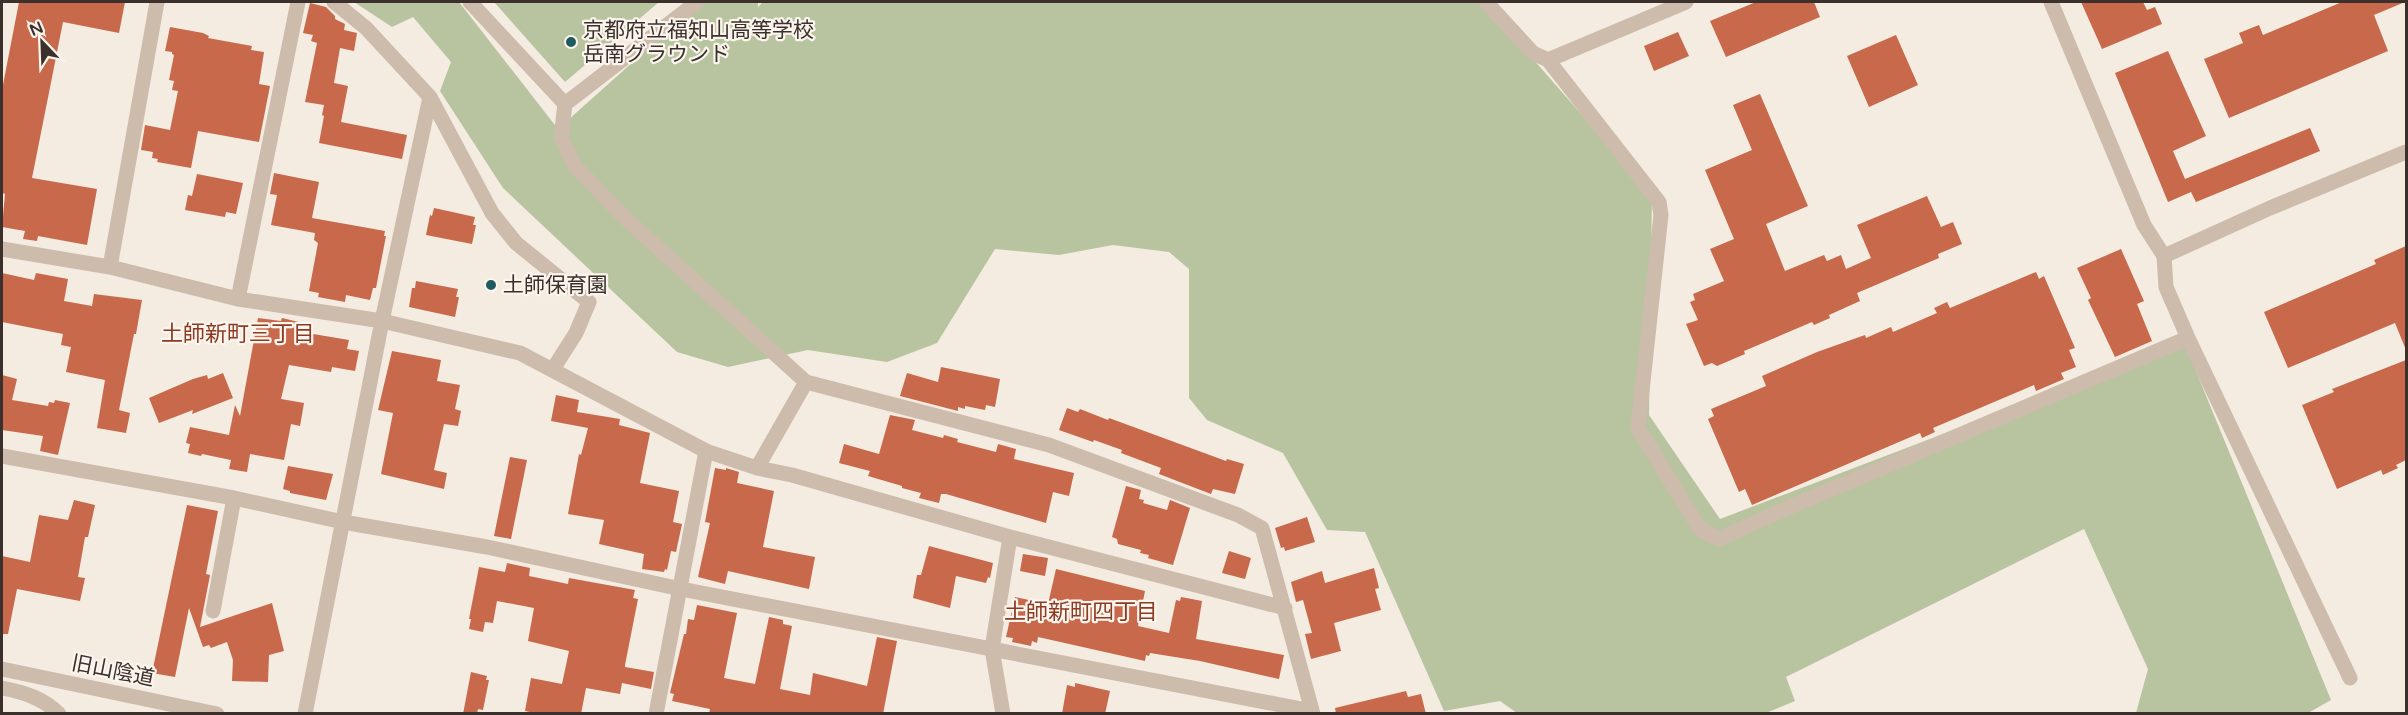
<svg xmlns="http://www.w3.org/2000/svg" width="2408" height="715" font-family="'Varela Round','Noto Sans JP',sans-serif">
<rect width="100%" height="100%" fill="#f4ebe1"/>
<path fill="#b8c4a0" d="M354 2H459L558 129 700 2H758V7L763 2H1483L1652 195 1649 415 1720 519 2184 342 2331 700 2308 713H2136L2148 669 2084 529 1786 677 1795 701 1766 713H1517L1500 701 1444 711 1365 532 1327 530 1283 453 1207 420 1189 398V269L1169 252 1113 245 1059 255 995 249 937 343 887 362 808 350 728 367 677 352 503 188 440 91 451 62 413 17 392 27Z
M494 2H659L565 82Z"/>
<path fill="#c8694b" d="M19 2H125L119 33 63 22 32 178 97 189 87 245 38 236 37 241 23 239 25 231 2 227 5 194 2 193V90Z
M1756 2H1814L1820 17 1726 57 1710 21Z
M2081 2H2143L2147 10 2155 7 2162 24 2102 49Z
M2342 2H2405L2374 15 2388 51 2229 118 2204 59 2243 43 2239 33 2259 25 2263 35Z
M310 3 326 7 335 16V19L345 24 344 30 357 33 354 51 340 48 334 83 348 86 341 122 407 135 402 159 319 143 324 116 322 115 324 105 305 102 317 43 311 41 313 35 303 33Z
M170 27 203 33 209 36 208 38 252 46 251 50 264 52 259 84 270 86 259 142 198 131 191 168 157 162 158 159 152 158 153 152 141 150 145 125 170 130 178 91 172 90 174 81 169 80 174 55 172 54V52L165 51Z
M1678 32 1689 56 1654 71 1644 46Z
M1896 35 1918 85 1869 107 1847 56Z
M2168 51 2206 136 2173 151 2185 179 2310 128 2320 151 2196 202 2191 192 2168 202 2115 73Z
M1760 94 1808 206 1766 224 1785 271 1824 255 1827 261 1841 255 1846 269 1871 258 1857 225 1927 196 1941 227 1953 222 1962 244 1938 254 1939 258 1857 293 1860 301 1829 315 1830 318 1814 325 1812 322 1744 351 1745 354 1717 366 1712 363 1704 366 1686 324 1698 320 1690 302 1695 300 1693 294 1724 281 1710 249 1734 239 1705 170 1752 150 1733 105Z
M274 173 319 182 312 218 385 231 384 236H386L376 288H373L370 300 346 295 345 302 318 297 319 293 309 291 318 243 314 240 315 233 271 225 277 195 270 194Z
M197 174 243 183 236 214 226 212 225 217 185 210 188 195 192 196Z
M434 208 475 217 473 225H476L472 244 426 235 430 215 432 216Z
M2406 246V350L2395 323 2288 368 2264 312 2376 264 2374 260Z
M2121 249 2144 301 2137 304 2152 341 2115 357 2088 300 2091 298 2077 268Z
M2036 272 2039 279 2044 276 2075 348 2069 350 2076 367 2061 373 2064 379 2036 391 2034 385 1933 428 1935 432 1922 438 1920 433 1752 505 1745 489 1739 492 1708 419 1714 416 1711 409 1766 386 1762 376 1817 352 1865 335 1866 338 1891 327 1893 332 1937 313 1934 308 1947 302 1950 308Z
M2 273 34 280 36 273 68 279 64 301 92 306 94 294 142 300 136 334H134L119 410 130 413 126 433 97 428 105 380 66 372 71 347 61 345 63 334 2 322Z
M416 281 458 289 456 297H459L455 317 409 307 412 288H415Z
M258 318 281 321 282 318 303 323 301 332 349 340 347 349 359 351 355 371 332 367 331 372 289 365 281 399 304 403 300 426 291 424 284 460 250 454 247 472 229 469 231 460 202 454 201 456 188 453 190 444 186 443 190 427 229 435 235 405 240 416Z
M392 351 441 360 437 381 460 385 455 409 461 411 458 426 444 424 434 470 447 473 444 489 381 474 393 413 378 410Z
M2406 360V460L2396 465 2398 468 2383 475 2381 470 2337 489 2302 405 2334 392 2332 389Z
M941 367 1000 379 995 407 986 405 985 410 965 406V409L958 407V411L900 396 907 373 938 382Z
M223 373 233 398 192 414 193 410 159 423 149 398 193 379 207 375 208 379Z
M2 375 17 379 12 400 48 406 49 402 54 403 55 400 70 403 58 455 40 451 43 436 2 430Z
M556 395 579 400 577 412 620 419 619 425 650 433 640 483 679 491 673 522 682 524 676 552 671 551 667 570 665 569 664 572 642 569 644 554 599 544 604 520 568 514 579 454 581 455 588 428 551 421Z
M1067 408 1078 412 1080 409 1108 420 1109 418 1226 461 1227 459 1244 464 1235 494 1213 489 1211 494 1159 474 1161 468 1121 453 1122 450 1094 440 1093 442 1059 430Z
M890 415 915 420 912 430 943 438 944 435 958 439 957 442 996 452 998 444 1016 449 1014 459 1074 473 1069 496 1053 492 1046 523 946 494H941L939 503 919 498 921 493 902 488V486L868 476 870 471 839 463 844 444 879 454Z
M510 457 527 460 511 539 494 536Z
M288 466 333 474 326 500 290 493V491L283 489Z
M715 468 726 470V468L739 472 737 483 774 491 763 547 815 557 809 589 728 571 725 584 698 577 710 523 705 522Z
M1126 486 1141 490 1139 499 1144 500 1143 503 1167 510 1170 500 1190 508 1173 565 1148 558 1149 555 1140 553 1141 550 1118 544 1117 539 1112 537Z
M74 500 95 505 88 537H85L78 577 85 578 80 601 17 589 8 634H2V556L30 562 39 515 68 520Z
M187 505 218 511 206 574 210 575 200 627 272 603 284 651 269 655 268 682 232 681 233 660 227 642 211 648 209 645 203 647 189 608 175 677 152 673Z
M1307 517 1315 542 1285 551 1284 547 1281 548 1275 528Z
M929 546 993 563 990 578 988 577 986 583 956 576 950 608 913 598 917 575H921Z
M1229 551 1251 558 1245 579 1222 573Z
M1023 554 1048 558 1045 576 1020 571Z
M507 563 530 568 529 576 568 584 569 578 635 590 633 598 638 599 625 665V667L654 672 651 689 622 683 620 694 586 688 581 714H540L525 711 531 678 562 684 569 651 528 641 534 608 497 601 493 623 485 622 483 632 469 629 471 619H469L479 567 505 572Z
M1374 568 1379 588 1375 589 1381 610 1334 623 1341 651 1311 659 1305 634 1312 633 1303 600 1296 602 1291 582 1322 571 1325 583Z
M1056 569 1145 591 1138 626 1169 633 1176 600 1180 601 1181 597 1202 601 1196 639 1284 655 1279 679 1200 661 1150 653 1149 656 1146 655 1145 661 1038 637 1037 643 1032 641 1031 646 1012 642 1013 638 1006 637 1015 597 1048 604Z
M697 605 737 613 724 678 755 684 769 617 783 620V624L792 626 780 689 810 695 813 673 867 686 877 637 897 641 883 714H709L710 709 672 701 674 694 670 693 684 634H686L688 619 694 620Z
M471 672 487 676 486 680H489L483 710 478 709 477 714H463Z
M1075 683 1110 691 1105 714H1062L1067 685 1075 687Z
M1406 691 1408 697 1421 694 1426 714H1336L1335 708Z"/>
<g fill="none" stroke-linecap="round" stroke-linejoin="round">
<path stroke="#cdbbac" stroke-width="15" d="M334 2 366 28 430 97 492 213 516 243 589 302 576 333 553 369
M470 2 565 104 561 137 575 166 624 217 806 382 757 468
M1486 2 1533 53 1548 60 1659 202 1661 215 1638 428 1700 529 1719 539 1785 509 2188 338
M565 104 697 2
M2 249 110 267 238 299 382 321 520 353 706 451 757 468 792 475 1010 537 1285 608
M2164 256 2166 287 2188 338 2350 678
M110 267 157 2
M238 299 298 2
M806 382 1049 445 1238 515 1262 528 1313 714
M2 456 234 498 343 522 487 547 681 589 1312 711
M213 611 234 498
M305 714 382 321 430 97
M656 714 706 451
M1003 714 992 649 1010 537"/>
<path stroke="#cdbbac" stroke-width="15" d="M2051 2 2144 225 2164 256 2270 208 2406 152
M1548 60 1686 2
M2 669 217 714
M2 688C23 692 43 698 59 714"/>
</g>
<g fill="#1f5a5e" stroke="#fbf5ee" stroke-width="2">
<circle cx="571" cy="42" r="6"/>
<circle cx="491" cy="285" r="6"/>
</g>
<g text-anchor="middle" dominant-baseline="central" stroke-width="4.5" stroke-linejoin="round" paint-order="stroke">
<g font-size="21" fill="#3b302b" stroke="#fbf5ee" text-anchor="start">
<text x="583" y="30">京都府立福知山高等学校<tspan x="583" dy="24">岳南グラウンド</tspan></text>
<text x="503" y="285">土師保育園</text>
</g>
<g font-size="21" fill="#3b302b" stroke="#fbf5ee">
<text transform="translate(113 671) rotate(11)">旧山陰道</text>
</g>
<g font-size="22" fill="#8c3b22" stroke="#fbf5ee">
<text x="238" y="334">土師新町三丁目</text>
<text x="1081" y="612">土師新町四丁目</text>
</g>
</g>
<rect width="2408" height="715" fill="none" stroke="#3b302b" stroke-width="6"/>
<g transform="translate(42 42) rotate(337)" stroke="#fbf5ee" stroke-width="4.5" paint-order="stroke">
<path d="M0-4.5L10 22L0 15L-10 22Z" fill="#3b302b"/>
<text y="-9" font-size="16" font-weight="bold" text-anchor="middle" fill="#3b302b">N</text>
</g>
</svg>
